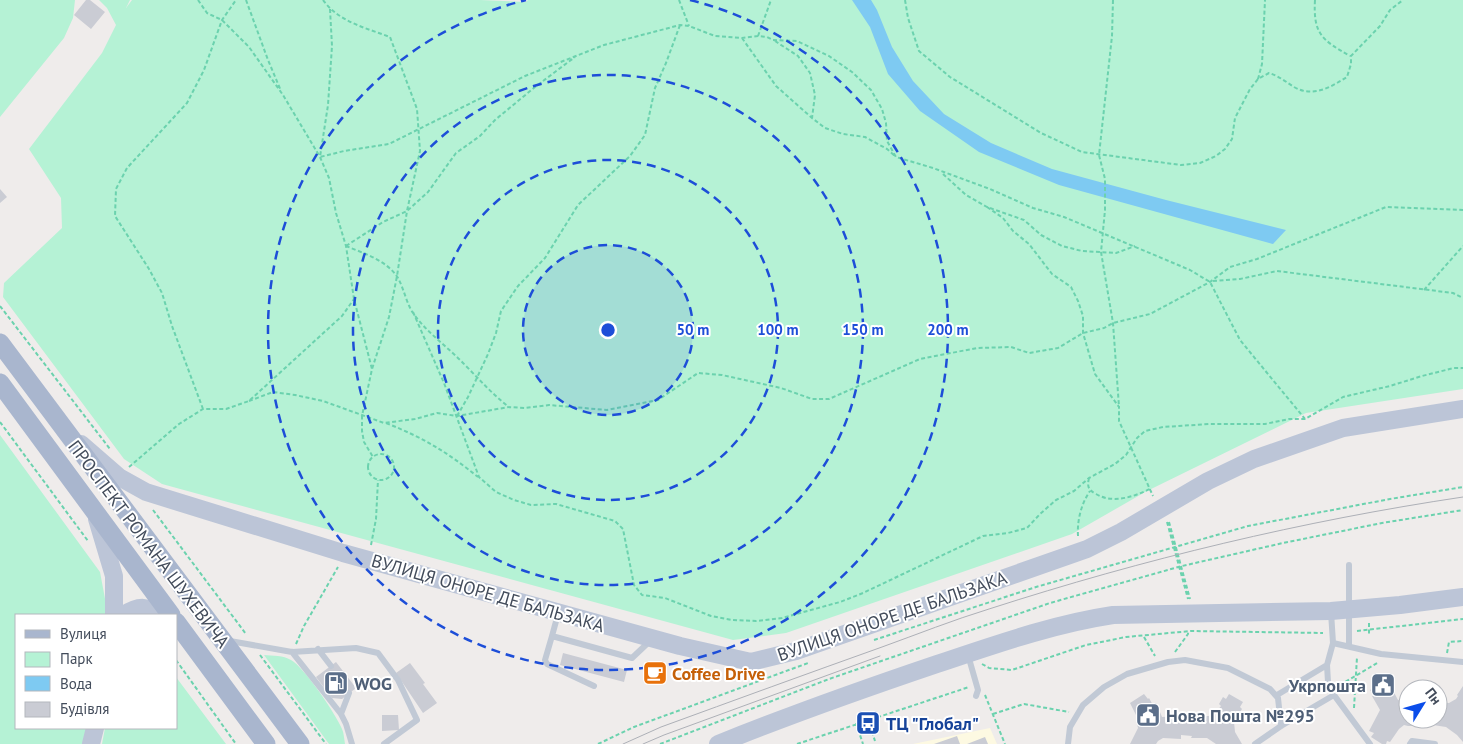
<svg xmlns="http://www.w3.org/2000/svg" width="1463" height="744" font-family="'PT Sans',sans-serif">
<rect width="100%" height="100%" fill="#efeceb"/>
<path fill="#fdf9e2" d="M990 728 997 744H913Z"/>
<path fill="#b5f2d5" d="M0 0H75L73 18 64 38 0 117Z
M99 0H130L126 8 132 0H480L526 2 528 0H1463V389L1306 413 1147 491 1072 534 786 633 733 640 162 484 124 459 3 297 4 283 62 228 61 198 29 149 102 53 116 25 107 8Z
M0 435 100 572 106 604V615H16V728H87L84 744H0Z
M264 655C273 656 283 655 291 660 304 667 336 714 342 729 344 733 344 739 345 744H329Z
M176 677 226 744H102L105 728H176Z"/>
<path fill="#7ecaf2" d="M852 0H871L877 10 892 47 913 81 944 114 991 143 1052 169 1166 200 1286 230 1273 244 1059 185 979 152 920 111 888 74 870 27Z"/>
<path fill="#caccd4" d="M86 0H90L105 12 91 29 74 15Z
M0 189 7 197 0 203Z
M563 653 627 670 624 682 560 665Z
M336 662 356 688 342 699 332 698 316 677Z
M410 663 425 683 423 684 437 703 423 713 396 673Z
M653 666 661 668 658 680 650 679Z
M1385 682 1388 686 1390 685 1398 700 1408 703V719H1438V703H1449L1456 699 1458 696 1457 695 1463 686V742L1457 735 1446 727 1433 725 1432 722H1423L1422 726H1408L1404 725 1399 729 1390 742 1387 741 1386 744H1382L1371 737 1374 733 1369 731 1380 710 1372 696 1374 695 1370 690Z
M1144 694 1148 699 1149 698 1155 709 1160 712 1162 717 1181 716V717L1191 718 1192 716H1209L1211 712H1216L1221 706 1219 704 1223 697 1226 699 1229 694 1243 702 1240 707 1242 709 1234 722 1235 732 1242 744H1216L1207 738H1191L1192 736 1181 735V739L1163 738 1158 741 1156 744H1130L1138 728 1137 724 1139 721 1130 703Z
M382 715H398L399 730 382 731Z
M957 736 960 744H934Z
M985 737 988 744H967Z"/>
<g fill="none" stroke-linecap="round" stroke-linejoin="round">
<path stroke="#6bd2ae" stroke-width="2" stroke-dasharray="4 2.5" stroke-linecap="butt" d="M198 0 207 13 222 20 249 47 283 95 320 157 329 178 336 213 346 246 354 299 372 369
M246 0 268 60 281 91
M323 0C339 22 366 28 390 37L417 109 420 151 407 211 397 276 389 317 372 369 362 416V431L364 442 373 457
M679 0 689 26
M905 0 908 18 919 51 950 77 1041 133 1082 152 1181 165 1200 163 1216 156 1225 149 1232 139 1235 118 1250 89 1258 79 1269 73C1279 76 1286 82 1294 87 1313 98 1331 87 1347 77L1351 64V56L1380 26 1390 10 1403 0
M1113 0 1112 36 1099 155 1105 179V210L1101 252 1113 323 1119 407
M1315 0C1313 34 1322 40 1350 56
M330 9 332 46 328 105 320 157 344 151 389 144 525 76 604 45 680 25 689 26 715 36 742 38 758 36 767 37 773 40 797 41 829 56 852 72 871 90 882 109 886 123 887 141 896 157 933 168 990 189 1033 208 1064 217 1190 270 1210 282 1240 340 1305 419
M758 36 771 0
M742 38 776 86 812 118
M775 41 798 56 810 73 815 95 812 118 825 128 843 134 865 137 887 149 895 156
M1258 79 1262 64 1265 0
M943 174 966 195 987 207 1024 220 1041 235 1062 246 1082 251 1116 253 1135 246
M987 207 1003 218 1013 231 1029 244 1052 274 1071 287 1078 301 1083 316V333L1095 374 1119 407V421L1153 496
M346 246 383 222 407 211 428 192 456 153 480 136 495 120 535 87 575 57
M346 246C363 253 388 261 398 278 404 289 406 302 413 313 427 333 448 347 465 365 480 380 492 394 509 407
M1213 281 1240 279 1277 271 1453 293 1463 298
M1424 290 1463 246
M0 306 110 449
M413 312 444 383 479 477 496 492 514 500 531 505 556 504 615 521 623 529 634 585 642 595 665 598 711 616 732 620 756 621 782 618 840 602 863 593 983 536 1008 533 1027 528 1040 514 1056 500 1074 491 1089 478 1115 464 1126 455 1137 438 1145 431 1163 427 1209 424H1265L1289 419H1305L1343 397 1390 386 1422 376 1454 368H1463
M249 401 273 392 295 395 323 401 384 423 415 419 437 413 457 416 509 407 525 408 549 405 607 410 658 400 698 373 722 375 781 388 812 399H829L920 359 977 348 1011 347 1029 353 1058 348 1083 333 1104 328 1113 323 1150 314 1210 282 1230 267 1257 259 1386 207 1463 210
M203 409 172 326 162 293 149 269 115 216 116 189 127 168 187 103 204 70 222 20 236 0
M457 416 468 397 488 354 496 333 501 311 518 286 545 258 578 205 630 156 645 135 655 88 666 63 680 25
M0 422 88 541
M386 423C424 438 447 452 478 477
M368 467a13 13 0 1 1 26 0a13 13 0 1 1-26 0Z
M129 467 179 424 203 409H226L249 401 342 316 354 299
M1089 478C1087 486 1088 490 1096 494 1113 504 1133 497 1150 489
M153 510 246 634
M1167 522 1188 599
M1169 522 1190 599
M1078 536C1077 521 1081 504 1090 491
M371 545 376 519 378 480
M1369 623V634
M1357 631 1463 619
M1144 637 1155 656
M874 640 1036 587 1248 526 1390 499 1463 487
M296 644 304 626 338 567
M1175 652 1188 634V631
M1447 653 1449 642 1463 641
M260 655 326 744
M176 660 236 744
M982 664 989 668 1012 670 1086 645 1126 637 1191 631 1323 633
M1340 685 1379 662
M985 695 1005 744
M1354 708 1357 657
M993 714 1024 704 1069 712
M868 719 875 741
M856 723 863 744
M598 744 634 727 808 663
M660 744 829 679 1050 603 1182 566 1283 543 1382 523 1463 510
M797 744 969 687"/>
<path stroke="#c1c9d5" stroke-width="6" d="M1349 565V646
M1331 612 1333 643 1327 665 1328 682 1334 695 1370 744
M558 614 552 636 632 658 650 641
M552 636 545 660 547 664 594 686
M230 641 292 652 356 648 378 653 398 680 417 720 384 744
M1333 643 1381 654 1463 662
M318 649 331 666
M292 652 341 714 346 724 352 744
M968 655 978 690 976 696
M1277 695 1327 665
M341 714 349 693
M1068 744 1070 727 1083 705 1104 687 1127 674 1168 662 1185 660 1228 668 1270 689 1278 698 1281 726
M1255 744 1281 726 1334 695
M1410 744 1412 741 1435 744"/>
<path stroke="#bcc5d7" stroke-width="18" d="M81 444 119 477 146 492 343 553 680 646 751 662 796 651 1087 549 1121 532 1208 481 1254 459 1343 428 1463 409
M97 519 114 576V615
M124 615C140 604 147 607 162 615
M91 744 95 728
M718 744C790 715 863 689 937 664 994 645 1053 624 1113 615L1331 611 1400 605 1463 597"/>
<path stroke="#a9b6ce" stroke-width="19" d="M0 343 300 744
M0 383 171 615
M176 622 266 744"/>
<path stroke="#adb0b7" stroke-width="1" d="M623 744 661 727C735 700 809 673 882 647 918 634 953 620 989 609 1144 559 1302 521 1463 497
M643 744 664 735 880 656"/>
</g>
<circle cx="608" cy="330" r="85" fill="#1d4ed8" fill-opacity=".12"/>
<g fill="none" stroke="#1d4ed8" stroke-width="2.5" stroke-dasharray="9 6">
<circle cx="608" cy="330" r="85"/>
<circle cx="608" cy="330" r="170"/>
<circle cx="608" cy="330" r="255"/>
<path d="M690 0A340 340 0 1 1 526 0"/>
</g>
<defs>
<symbol id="cafe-square" viewBox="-11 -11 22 22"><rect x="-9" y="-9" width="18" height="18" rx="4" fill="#e8710a" stroke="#fff"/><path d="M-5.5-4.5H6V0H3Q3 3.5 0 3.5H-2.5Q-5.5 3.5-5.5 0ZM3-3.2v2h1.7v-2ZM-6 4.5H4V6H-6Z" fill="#fff"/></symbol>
<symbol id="fuel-square" viewBox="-11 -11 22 22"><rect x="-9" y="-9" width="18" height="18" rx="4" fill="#5c6f8a" stroke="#fff"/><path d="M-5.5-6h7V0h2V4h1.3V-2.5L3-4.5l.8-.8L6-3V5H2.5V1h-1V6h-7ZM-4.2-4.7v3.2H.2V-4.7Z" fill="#fff"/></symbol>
<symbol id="civic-square" viewBox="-11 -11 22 22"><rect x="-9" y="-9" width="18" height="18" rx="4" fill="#5c6f8a" stroke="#fff"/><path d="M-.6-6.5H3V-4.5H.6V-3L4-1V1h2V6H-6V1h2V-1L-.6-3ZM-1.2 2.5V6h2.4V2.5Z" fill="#fff"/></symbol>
<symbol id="bus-square" viewBox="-11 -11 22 22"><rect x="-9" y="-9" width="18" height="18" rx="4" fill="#1a4fb4" stroke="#fff"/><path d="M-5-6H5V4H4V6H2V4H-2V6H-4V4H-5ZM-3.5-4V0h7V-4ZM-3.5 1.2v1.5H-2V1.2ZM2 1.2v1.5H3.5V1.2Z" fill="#fff"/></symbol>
</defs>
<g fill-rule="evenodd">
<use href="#cafe-square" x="641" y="659" width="28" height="28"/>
<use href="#fuel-square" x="322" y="669" width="28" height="28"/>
<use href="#civic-square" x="1369" y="671" width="28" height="28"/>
<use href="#civic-square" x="1134" y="701" width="28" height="28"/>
<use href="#bus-square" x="854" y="709" width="28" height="28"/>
</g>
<g text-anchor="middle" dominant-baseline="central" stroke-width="4" stroke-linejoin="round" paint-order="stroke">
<g font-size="18" fill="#434c5b" stroke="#fff">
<text transform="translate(149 544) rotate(53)">ПРОСПЕКТ РОМАНА ШУХЕВИЧА</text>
<text transform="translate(488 593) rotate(16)">ВУЛИЦЯ ОНОРЕ ДЕ БАЛЬЗАКА</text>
<text transform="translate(892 616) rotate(-19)">ВУЛИЦЯ ОНОРЕ ДЕ БАЛЬЗАКА</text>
</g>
<g font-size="18" font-weight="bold" fill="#c56008" stroke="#fff" text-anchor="start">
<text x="672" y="673">Coffee Drive</text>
</g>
<g font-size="18" font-weight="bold" fill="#4e5e75" stroke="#fff" text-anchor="start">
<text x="354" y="683">WOG</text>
<text x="1366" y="685" text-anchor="end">Укрпошта</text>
<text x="1166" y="715">Нова Пошта №295</text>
</g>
<g font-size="18" font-weight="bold" fill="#164399" stroke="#fff" text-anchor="start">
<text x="886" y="723">ТЦ "Глобал"</text>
</g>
</g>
<circle cx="608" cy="330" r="8" fill="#1d4ed8" stroke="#fff" stroke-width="2.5"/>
<g font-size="15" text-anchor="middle" font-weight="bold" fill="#1d4ed8" stroke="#fff" stroke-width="4" stroke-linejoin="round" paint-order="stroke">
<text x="693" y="335">50 m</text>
<text x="778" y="335">100 m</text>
<text x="863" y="335">150 m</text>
<text x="948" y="335">200 m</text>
</g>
<rect x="15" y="614" width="162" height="115" fill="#ffffff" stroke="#b4b7bd"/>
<rect x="25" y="630" width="25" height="8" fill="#a9b6ce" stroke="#b4b7bd"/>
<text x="60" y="639" font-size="15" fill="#434c5b">Вулиця</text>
<rect x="25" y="652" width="25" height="15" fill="#b5f2d5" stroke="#b4b7bd"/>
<text x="60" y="664" font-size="15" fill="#434c5b">Парк</text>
<rect x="25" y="676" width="25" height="15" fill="#7ecaf2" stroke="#b4b7bd"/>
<text x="60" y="689" font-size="15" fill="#434c5b">Вода</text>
<rect x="25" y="702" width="25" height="15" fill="#caccd4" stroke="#b4b7bd"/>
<text x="60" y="714" font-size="15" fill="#434c5b">Будівля</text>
<g transform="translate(1423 704) rotate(53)"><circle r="24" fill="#ffffff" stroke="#b4b7bd"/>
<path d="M0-4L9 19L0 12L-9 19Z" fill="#0b4dea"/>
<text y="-8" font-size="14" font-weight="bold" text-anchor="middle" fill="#434c5b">Пн</text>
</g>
</svg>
